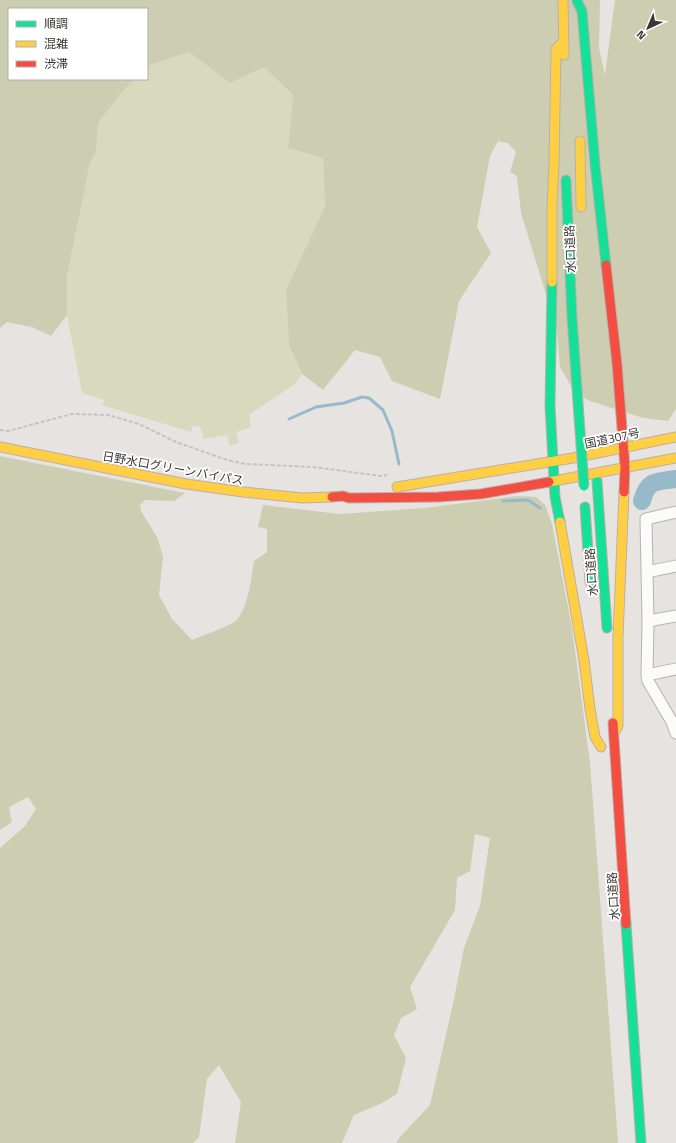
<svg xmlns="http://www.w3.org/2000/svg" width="676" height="1143" font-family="'Titillium Web','Noto Sans JP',sans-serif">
<rect width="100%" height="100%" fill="#e6e3e0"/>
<path fill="#d9d9be" d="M189 52 230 83 263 66 293 95 288 148 323 158 325 206 286 290 289 344 302 374 295 384 249 415 251 427 236 432 239 443 230 446 227 435 204 439 200 427 193 425 191 432 102 405 104 400 82 393 67 315V276L90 163 96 152 98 123 122 92 135 79H147V68L150 65Z"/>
<path fill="#cdcdb1" d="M0 0H600L599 48 605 75 615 0H676V409L668 421 643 418 590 401 575 393 560 367 557 330 521 213 517 176 510 172 516 152 508 143 498 141 490 156 477 227 491 253 459 301 440 399 392 381 380 357 355 350 323 390 302 374 289 345 286 290 325 206 323 158 288 148 293 95 264 67 230 83 189 52 150 65 147 68V9H9V79H135L122 92 98 123 96 152 90 163 67 276V315L51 336 32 327 7 322 0 328Z
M0 456 185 493 174 501 145 500 140 505 141 511 158 539 163 557 159 595 172 619 192 640C201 636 231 626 237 620 249 604 251 580 254 561L267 552V529L258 527 263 505 340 514 425 508 518 496 536 497 545 505 552 524 572 628 590 763 618 1143H396L400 1137 430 1105 454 999 464 948 480 906 490 838 475 834 470 871 457 878 455 910 410 987 417 1009 401 1018 394 1035 406 1058 397 1094 380 1104 354 1115 342 1143H235L241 1102 219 1065 207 1079 199 1137 193 1143H0V848L25 826 36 809 28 797 9 807 12 822 0 830Z"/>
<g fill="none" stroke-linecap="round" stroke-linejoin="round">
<path stroke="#96baca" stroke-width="3" d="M289 419 316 407 344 403 362 397 369 398 383 410 392 431 399 464
M503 501 528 500 540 508"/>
<path stroke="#96baca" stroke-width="18" d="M642 501C648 479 656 482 676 479"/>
<defs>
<path id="street" d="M676 512 646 519 648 621 647 675 648 681 672 722 676 733
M647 572 676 566
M648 621 676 616
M647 675 676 669"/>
<path id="fast" d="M577 1 582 11 595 164 606 265
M566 180 572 318 581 445
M552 282 550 406 555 497 560 522
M597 481 607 628
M585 507 590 582
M626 924 641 1143"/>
<path id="slow" d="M563 0 564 55
M580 141 581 207
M552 282V207L554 165 556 49 564 41
M0 447 186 484 243 492 302 498 332 497
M549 482 676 458
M397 487 573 458 676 437
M560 522 584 660 590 709 595 737 601 747
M614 732 618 726V637L624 492"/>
<path id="jam" d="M606 265 617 364 625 467 624 492
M332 497 343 496 349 498 438 497 481 494 549 482
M613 723 626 924"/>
</defs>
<use href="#street" stroke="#b6b3b1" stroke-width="13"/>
<use href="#fast" stroke="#bdaeab" stroke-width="11"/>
<use href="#slow" stroke="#bdaeab" stroke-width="11"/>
<use href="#jam" stroke="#bdaeab" stroke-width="11"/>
<path stroke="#c5c4c3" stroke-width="2" stroke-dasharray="4 2" stroke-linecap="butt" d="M0 430 8 431 72 414 108 415 139 424 176 442 227 460 246 464 313 467 382 476 387 475"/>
<use href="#street" stroke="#fbfbfa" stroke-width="11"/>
<use href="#fast" stroke="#16e098" stroke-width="9"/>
<use href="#slow" stroke="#ffcf43" stroke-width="9"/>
<use href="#jam" stroke="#f24e42" stroke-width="9"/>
<defs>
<path id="fast-bridge" d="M581 445 584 486"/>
</defs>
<use href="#fast-bridge" stroke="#bdaeab" stroke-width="11" stroke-linecap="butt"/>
<use href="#fast-bridge" stroke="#16e098" stroke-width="9"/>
</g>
<g text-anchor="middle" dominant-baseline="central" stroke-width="3.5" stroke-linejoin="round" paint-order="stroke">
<g font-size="12" fill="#393734" stroke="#fff">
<text transform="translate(570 249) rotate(-92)">水口道路</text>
<text transform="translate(612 438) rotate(-12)">国道307号</text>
<text transform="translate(173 468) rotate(10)">日野水口グリーンバイパス</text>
<text transform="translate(591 572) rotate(-94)">水口道路</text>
<text transform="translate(613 896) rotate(-94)">水口道路</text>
</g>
</g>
<rect x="8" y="8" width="140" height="72" fill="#ffffff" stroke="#b0afae"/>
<rect x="16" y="21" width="20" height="6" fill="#16e098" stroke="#b0afae"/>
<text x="44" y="28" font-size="12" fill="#393734">順調</text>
<rect x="16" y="41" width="20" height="6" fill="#ffcf43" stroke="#b0afae"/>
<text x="44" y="48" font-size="12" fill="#393734">混雑</text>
<rect x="16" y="61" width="20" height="6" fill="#f24e42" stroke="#b0afae"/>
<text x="44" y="68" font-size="12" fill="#393734">渋滞</text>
<g transform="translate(648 28) rotate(224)" stroke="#ffffff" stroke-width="3" paint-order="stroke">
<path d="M0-3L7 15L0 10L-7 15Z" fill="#393734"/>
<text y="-6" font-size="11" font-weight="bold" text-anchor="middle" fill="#393734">N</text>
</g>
</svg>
